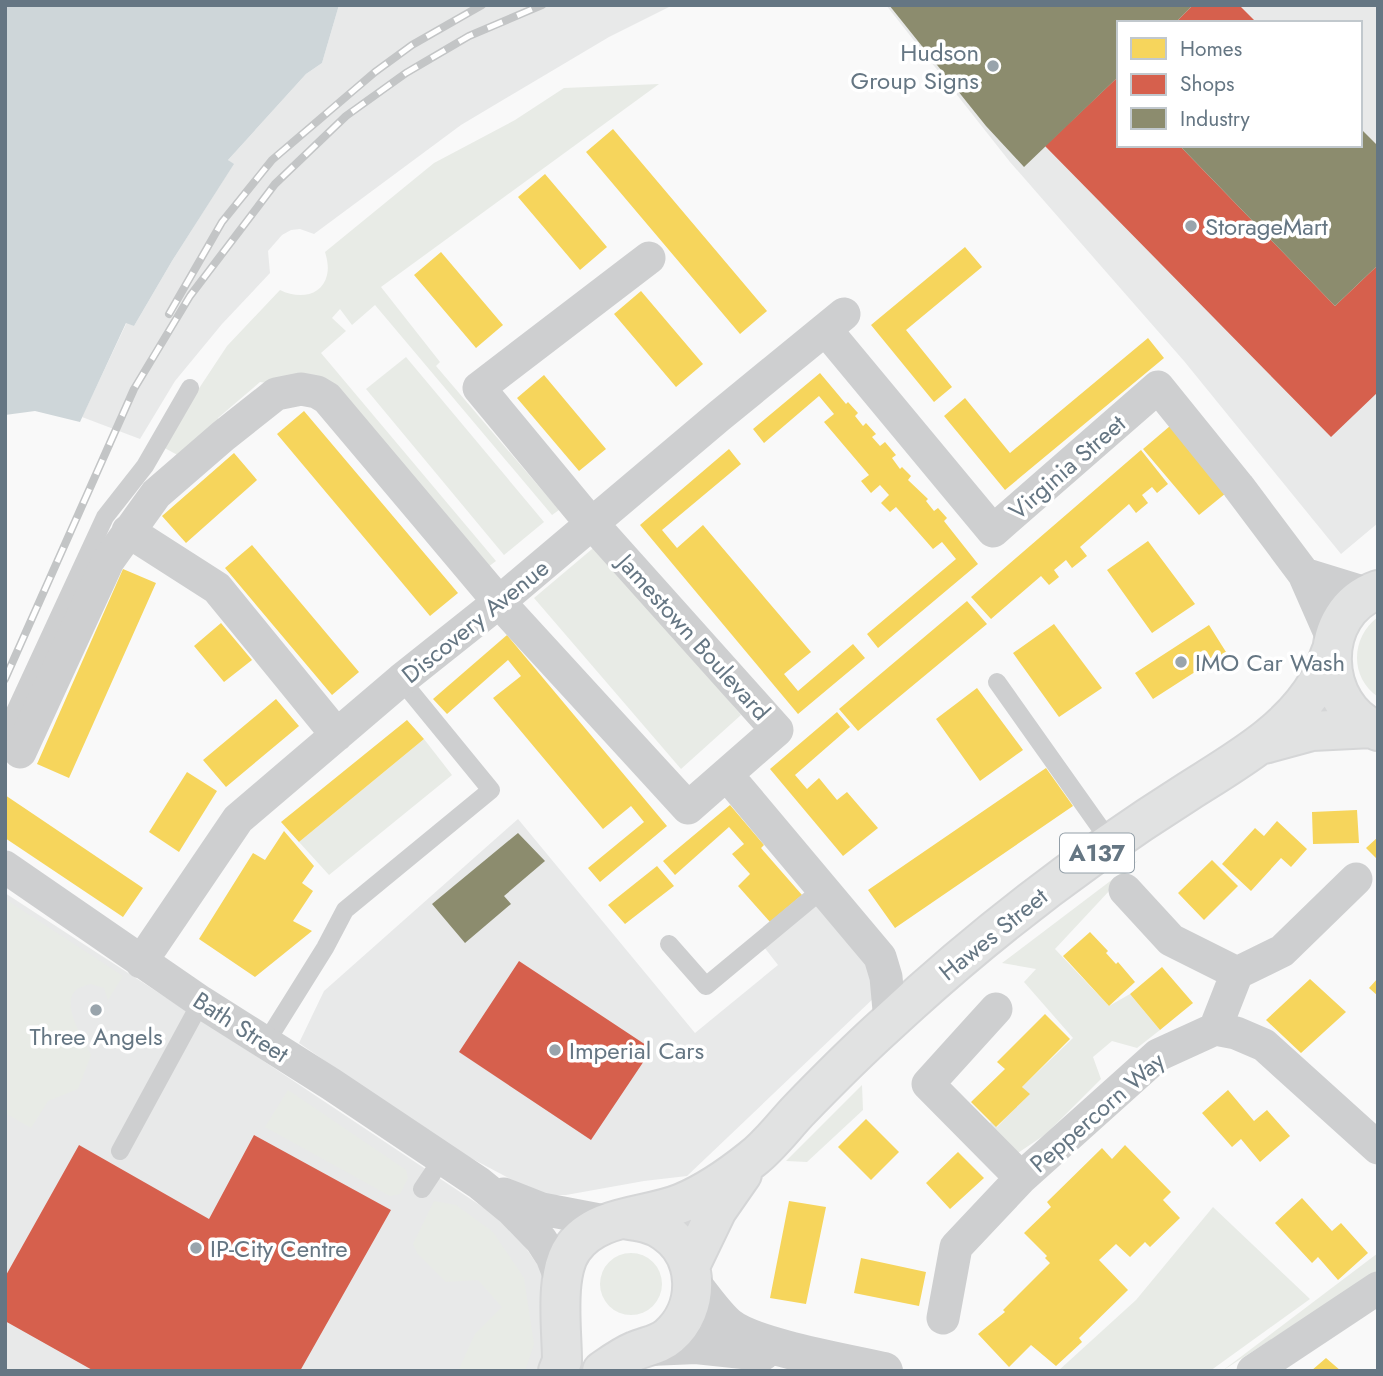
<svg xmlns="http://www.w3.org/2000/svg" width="1383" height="1376" font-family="Jost,sans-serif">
<rect width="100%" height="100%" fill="#f9f9f9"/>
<path fill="#e8e9e9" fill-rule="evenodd" d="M339 5H673L609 37 461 125 314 234 300 229 291 230 282 235 268 251 270 273 222 324 175 381 140 439 82 417 127 322 134 326 172 261 233 165 228 160 306 74 322 63Z
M886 5H1378V523L1341 554 1184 361 1010 162ZM1119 23H1360V145H1119Z
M518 819 695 1033 778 965 764 947 829 894 880 957 877 995 687 1176 644 1181 566 1195H541L450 1147 299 1043 324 991Z
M5 893 259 1058 511 1226 545 1276 544 1371H5Z"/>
<path fill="#e8ebe6" d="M659 84 381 287 440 362 436 366 559 510 552 515 375 305 352 325 340 309 332 318 346 331 321 353 496 561 484 570 337 393 260 382 218 418 217 430 183 458 161 446 227 346 280 290C298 299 322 297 327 275 329 267 327 259 325 252L434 163 515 120 564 88Z
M406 357 544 522 504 555 366 389Z
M598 544 741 715 681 769 534 598Z
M1378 617V697C1349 677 1351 637 1378 617Z
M424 739 452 775 329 875 299 842Z
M1138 860 1055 949 1109 1006 1130 994 1160 1030 1137 1048 1112 1041 1093 1057 1101 1079 1046 1134 1015 1155 987 1126 991 1122 997 1127 1029 1094 1022 1087 1073 1038 1024 982 1036 969 1002 963Z
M5 899 123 976 108 1000 104 988 91 984C87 985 79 987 75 991 61 1006 84 1040 91 1055L78 1089 48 1101 31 1128 5 1113Z
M862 1085 863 1110 807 1162 786 1161Z
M288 1090 406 1170 408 1178 400 1194 390 1196 265 1127Z
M434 1201 456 1205 493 1232 524 1278 534 1344 525 1371H458L475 1334 502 1307 478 1280 446 1282 417 1253 413 1244Z
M1213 1207 1310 1299 1210 1371H1058L1136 1300Z
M600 1284a31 31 0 1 1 62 0a31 31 0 1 1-62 0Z
M1378 1253V1271L1222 1371Z"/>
<path fill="#ced6d9" d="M5 5H339L322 63 306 74 228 160 234 164 172 261 134 326 126 323 80 422 35 411 5 415Z"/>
<path fill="#f6d55c" d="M613 129 767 311 740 334 586 152Z
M545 174 607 247 580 270 518 197Z
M965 247 982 267 906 330 952 387 934 402 871 325Z
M441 252 503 325 476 348 414 275Z
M641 291 703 364 676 387 614 314Z
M1148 338 1164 358 1005 490 944 416 965 398 1010 453Z
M820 373 846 404 848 402 858 413 855 416 863 426 866 423 876 434 872 437 880 446 885 442 896 455 892 458 900 469 902 467 911 476 908 480 928 499 926 501 934 511 938 508 947 518 944 521 978 564 878 648 867 634 956 559 942 542 933 549 896 507 890 512 881 503 889 495 880 485 871 493 861 481 869 475 824 422 834 414 819 396 764 443 753 429Z
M544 375 606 449 579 471 517 398Z
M304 411 458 593 430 616 277 434Z
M1170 426 1226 493 1199 515 1143 449Z
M729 449 741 464 662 530 677 548 703 525 811 652 784 674 798 691 853 644 865 658 798 714 640 525Z
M1141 450 1168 484 1157 493 1152 487 1142 495 1148 503 1136 513 1129 504 1080 547 1087 556 1072 568 1066 560 1054 570 1059 577 1049 585 1041 576 991 619 971 597Z
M234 453 257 480 186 543 162 516Z
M1148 541 1195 604 1152 633 1107 570Z
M252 545 359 672 332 695 225 568Z
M123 569 156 583 69 778 37 764Z
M967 601 987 624 858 731 839 709Z
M221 623 252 660 224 682 194 646Z
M1054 624 1102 688 1059 717 1013 653Z
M1209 625 1226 652 1153 699 1135 673Z
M507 635 667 826 600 882 588 868 644 822 631 806 603 829 493 698 521 676 508 660 447 714 433 699Z
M977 688 1023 750 980 781 936 719Z
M276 699 299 726 226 787 203 760Z
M837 712 850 727 795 775 807 789 819 778 837 800 847 792 878 828 843 856 770 769Z
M407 720 424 739 299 842 281 822Z
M1046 768 1073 806 895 928 868 890Z
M187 772 217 791 179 852 149 832Z
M5 795 143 888 123 917 5 838Z
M730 805 764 845 761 848 802 895 770 922 738 886 750 874 732 854 744 844 729 827 675 875 663 861Z
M1357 810 1359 843 1313 844 1312 812Z
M1277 821 1307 849 1291 867 1281 858 1251 891 1222 864 1255 828 1264 836Z
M284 831 314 866 302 883 313 891 293 921 312 931 255 977 199 939 253 853 265 860Z
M1378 837V860L1366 848Z
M1212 860 1238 886 1204 920 1178 893Z
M657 866 674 886 625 924 608 905Z
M1090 932 1108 951 1106 953 1116 964 1118 962 1135 982 1109 1006 1063 956Z
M1162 967 1193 1003 1160 1030 1130 994Z
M1378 978V996L1369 988Z
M1310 979 1346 1012 1301 1053 1266 1020Z
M1045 1014 1070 1039 1022 1087 1030 1094 996 1127 971 1102 1005 1069 997 1062Z
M1228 1090 1254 1121 1267 1110 1290 1136 1260 1162 1241 1139 1232 1147 1202 1113Z
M866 1119 899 1152 871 1180 838 1147Z
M1125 1145 1171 1192 1163 1200 1180 1218 1150 1247 1145 1242 1130 1257 1116 1244 1099 1260 1128 1290 1079 1338 1082 1342 1056 1366 1031 1345 1009 1367 978 1334 1005 1312 1003 1310 1050 1263 1045 1258 1047 1256 1024 1233 1051 1207 1047 1202 1102 1148 1112 1159Z
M958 1152 984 1178 950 1209 926 1183Z
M1302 1198 1332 1231 1341 1223 1368 1253 1338 1280 1318 1257 1312 1263 1275 1223Z
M789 1201 826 1207 806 1304 770 1298Z
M861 1258 926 1272 919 1306 854 1293Z
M1326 1358 1341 1371H1311Z"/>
<path fill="#d6604d" d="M1193 5H1239L1257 23H1175Z
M1119 76V145H1179L1335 306 1378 265V392L1331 437 1045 146Z
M519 961 652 1049 591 1140 459 1052Z
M254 1135 391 1210 300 1371H94L5 1321V1277L79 1145 209 1219Z"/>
<path fill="#8c8c6e" d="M889 5H1193L1175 23H1119V76L1024 167 986 126Z
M1360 128 1378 146V265L1335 306 1179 145H1360Z
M518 833 545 861 504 896 511 904 465 943 432 904Z"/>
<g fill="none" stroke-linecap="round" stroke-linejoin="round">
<defs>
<path id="primary" d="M1378 590C1315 612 1318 707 1378 731
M1264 744 1312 731 1372 728
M690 1266 717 1210 742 1174
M558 1371 562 1361C562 1330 554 1274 573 1248 597 1214 646 1218 682 1203 706 1193 732 1175 752 1159 769 1146 783 1127 798 1111 827 1081 857 1051 888 1023 980 937 1083 858 1189 791 1236 761 1289 732 1318 682 1324 673 1327 662 1331 652
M602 1371C612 1364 623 1356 635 1351 646 1346 659 1345 669 1336 701 1308 700 1256 665 1232 653 1223 638 1221 624 1219"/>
</defs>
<use href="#primary" stroke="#d5d6d7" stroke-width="42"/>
<path stroke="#cecfd0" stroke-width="18" d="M997 682 1111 843
M5 733 105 517 145 466 190 388
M669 944 706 986 824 888
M265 1044 325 948 345 910 491 790 401 680
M120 1151 201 1002
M422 1189 442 1159"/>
<path stroke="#cecfd0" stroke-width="33" d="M826 330 993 531 1158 387 1238 486 1304 574
M128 531 217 588 337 735
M1333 640 1304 574 1369 594
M20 752 108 561 156 494 223 436 276 394 301 389 317 392 327 398 499 602 688 808 777 730 580 510 479 388 649 258
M727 775 880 957 886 977 890 1021
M5 867 201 1002 331 1084 479 1183 512 1210 541 1240 552 1257 561 1280
M1125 890 1171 940 1237 973 1215 1029
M141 962 238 819 401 680 499 602 718 417 844 314
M1237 973 1282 951 1356 879
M996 1009 928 1084 1021 1178
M504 1194 542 1209 610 1222
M943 1318 956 1247 1021 1178 1158 1055 1215 1029 1236 1033 1264 1045 1378 1148
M1253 1371 1378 1288"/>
<path stroke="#cecfd0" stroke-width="38" d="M693 1285C704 1298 715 1315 728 1326 754 1347 849 1363 884 1371
M650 1347 696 1345 762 1352"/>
<use href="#primary" stroke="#e1e2e2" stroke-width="38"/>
<defs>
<path id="rail" d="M169 314 222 222 272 160 375 72 412 45 482 5
M5 679 134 389 190 296 275 184 346 116 406 73 469 36 542 5"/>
</defs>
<use href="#rail" stroke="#c3c5c6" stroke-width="8"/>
<use href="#rail" stroke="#fff" stroke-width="5" stroke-dasharray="16" stroke-linecap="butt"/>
</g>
<g fill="#99a4ac" stroke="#fff" stroke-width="2.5">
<circle cx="993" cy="66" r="7"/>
<circle cx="1191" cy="226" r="7"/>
<circle cx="1181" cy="662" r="7"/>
<circle cx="96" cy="1010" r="7"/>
<circle cx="555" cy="1050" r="7"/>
<circle cx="196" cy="1248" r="7"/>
</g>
<g text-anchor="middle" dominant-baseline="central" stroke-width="7" stroke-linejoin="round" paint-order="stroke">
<rect fill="#fff" stroke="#939fa8" stroke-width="2" x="1060" y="833.5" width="74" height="39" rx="5"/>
<g font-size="23" font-weight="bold" fill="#657683">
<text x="1097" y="853">A137</text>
</g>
<g font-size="24" fill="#657683" stroke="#fff" text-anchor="start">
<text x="979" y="52" text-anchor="end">Hudson<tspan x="979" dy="28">Group Signs</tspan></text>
<text x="1205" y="226">StorageMart</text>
<text x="1195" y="662">IMO Car Wash</text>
<text x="96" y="1036" text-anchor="middle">Three Angels</text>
<text x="569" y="1050">Imperial Cars</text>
<text x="210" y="1248">IP-City Centre</text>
</g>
<g font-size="24" fill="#657683" stroke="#fff">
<text transform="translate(1067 467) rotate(-41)">Virginia Street</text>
<text transform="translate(475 621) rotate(-39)">Discovery Avenue</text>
<text transform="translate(694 637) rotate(48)">Jamestown Boulevard</text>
<text transform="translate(993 934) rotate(-39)">Hawes Street</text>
<text transform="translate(241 1027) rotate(33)">Bath Street</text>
<text transform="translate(1097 1112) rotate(-41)">Peppercorn Way</text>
</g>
</g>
<rect width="1383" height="1376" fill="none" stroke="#657683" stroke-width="14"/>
<rect x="1117" y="21" width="245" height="126" fill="#ffffff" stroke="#c1c8cd" stroke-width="2"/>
<rect x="1131" y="38" width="35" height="21" fill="#f6d55c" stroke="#c1c8cd" stroke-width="2"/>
<text x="1180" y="56" font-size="21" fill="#657683">Homes</text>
<rect x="1131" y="74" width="35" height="21" fill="#d6604d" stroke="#c1c8cd" stroke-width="2"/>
<text x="1180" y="91" font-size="21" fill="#657683">Shops</text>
<rect x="1131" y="108" width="35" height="21" fill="#8c8c6e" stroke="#c1c8cd" stroke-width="2"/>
<text x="1180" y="126" font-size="21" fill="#657683">Industry</text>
</svg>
